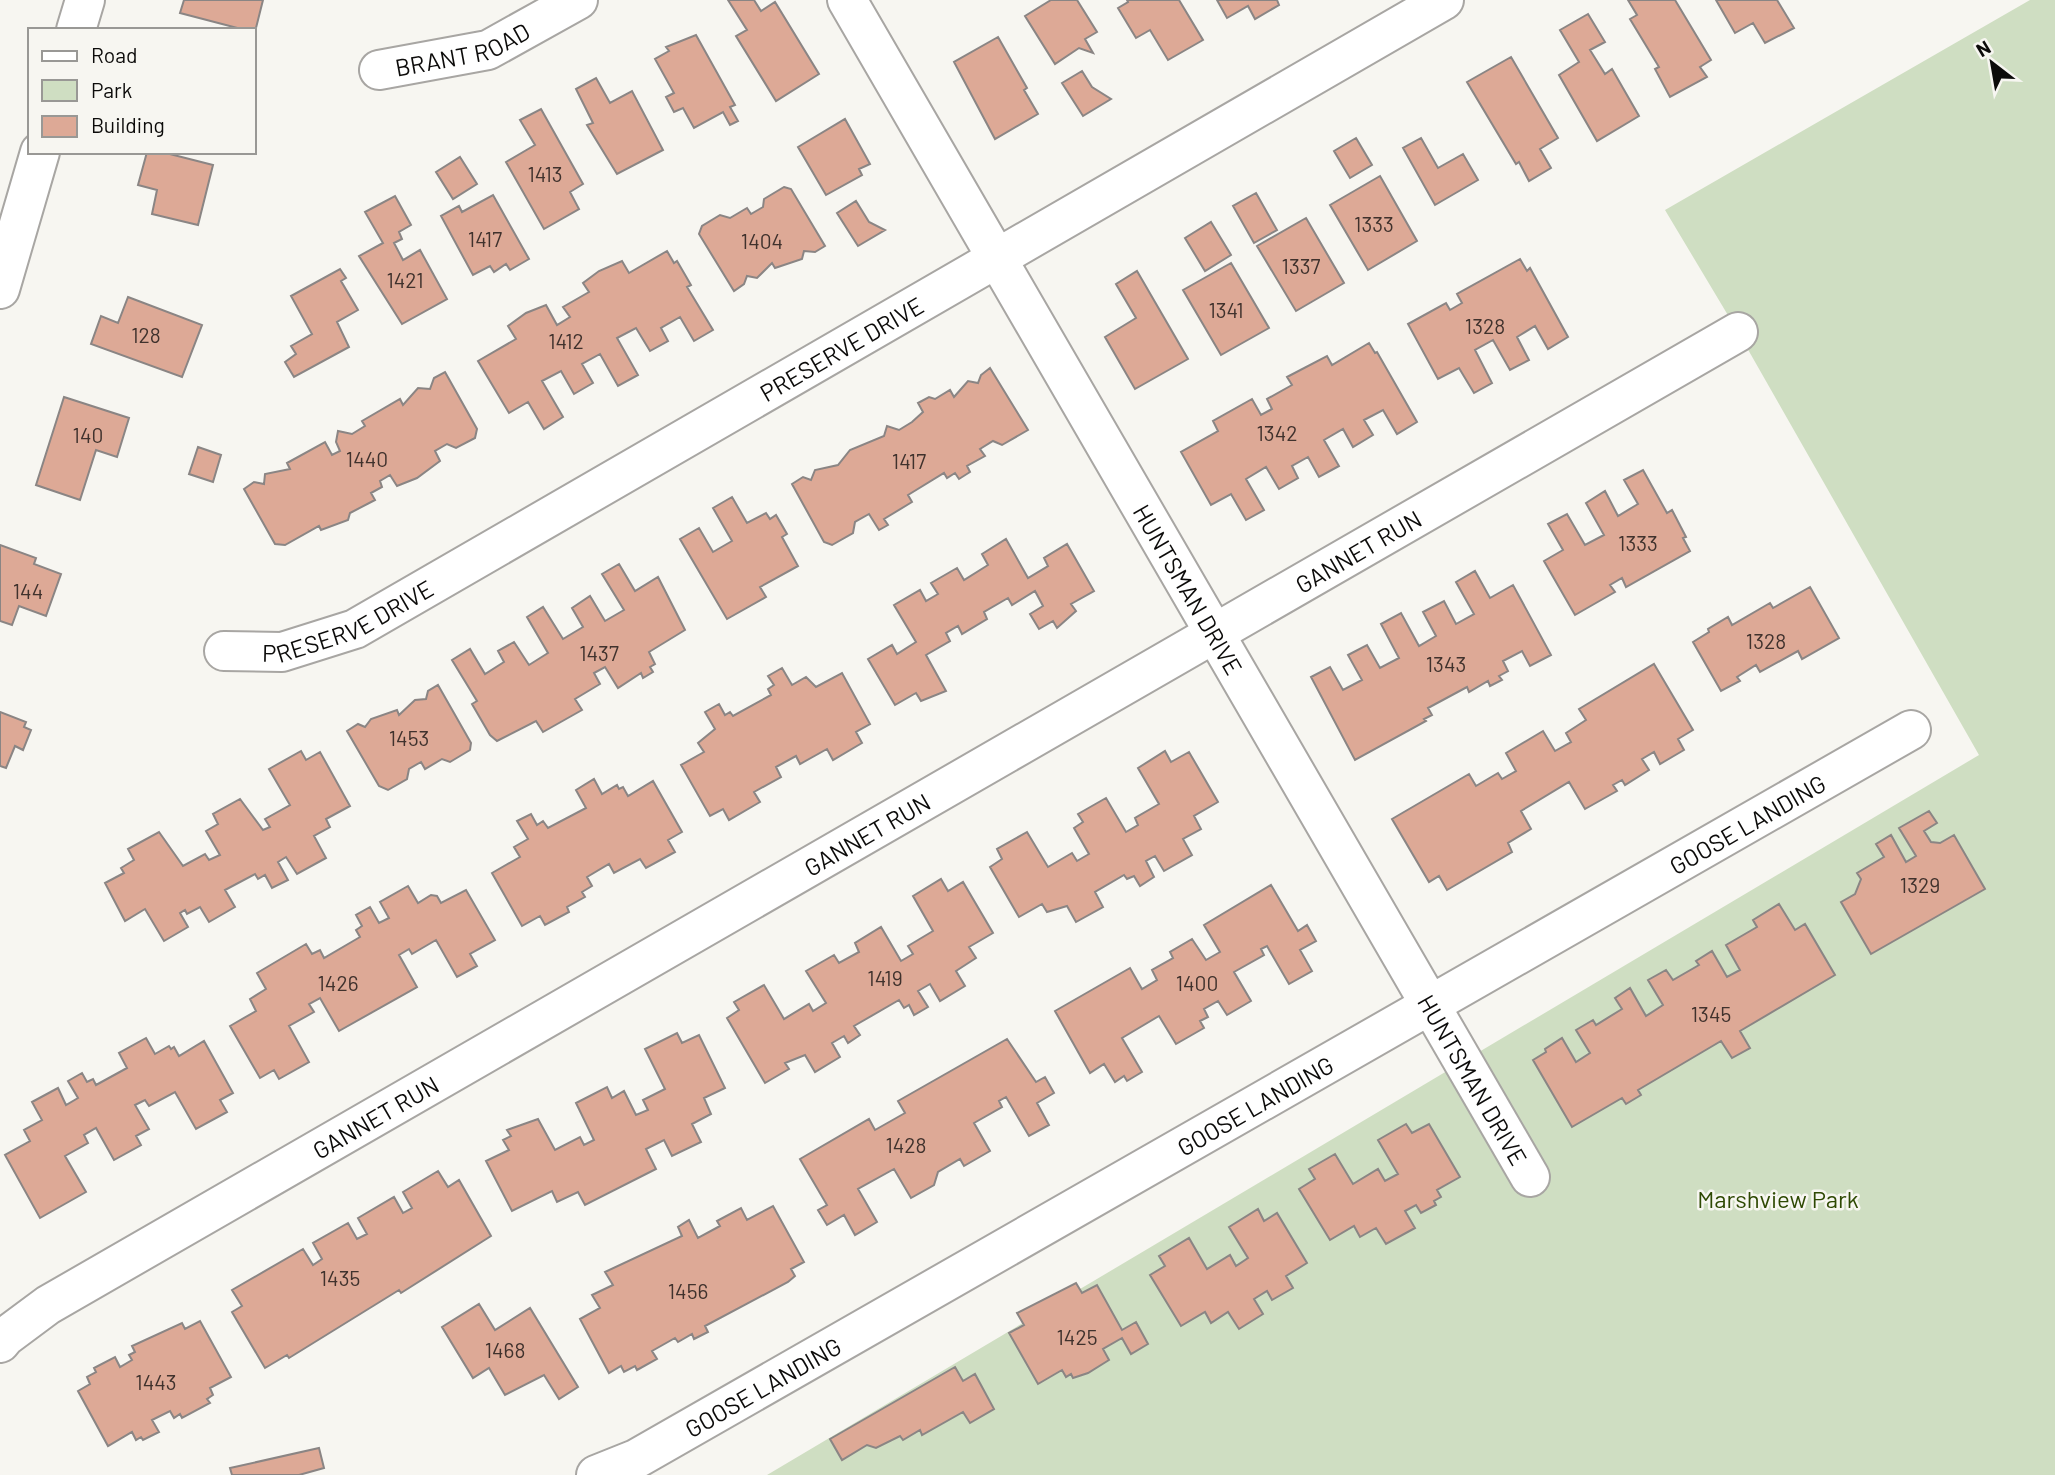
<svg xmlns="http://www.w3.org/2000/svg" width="2055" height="1475" font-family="Barlow,sans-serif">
<rect width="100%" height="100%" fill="#f7f6f1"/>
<path fill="#cfdec2" d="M2030 0H2055V1475H767L1979 755 1738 332 1665 210Z"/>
<path fill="#dda996" stroke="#8a8584" stroke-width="2" d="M184 0H263L255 32 254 30H245L180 13Z
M728 0H754L761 11 775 2 819 74 776 101 736 36 747 30Z
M1051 0H1077L1097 32 1085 39 1093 53 1079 48 1055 64 1025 16Z
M1127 0H1179L1203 40 1168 60 1150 30 1136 38 1118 8 1128 2Z
M1217 0H1277L1279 5 1255 19 1248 6 1227 18Z
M1628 0H1675L1711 60 1700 67 1707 77 1670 97 1655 69 1659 67 1630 19 1637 15Z
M1716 0H1777L1794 28 1765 43 1753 23 1735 33Z
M1588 14 1605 42 1590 50 1605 74 1612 69 1639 116 1597 141 1559 75 1579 62 1560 30Z
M696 35 735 105 730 107 738 121 730 125 723 112 694 128 683 108 674 112 666 97 674 93 655 59 669 51 666 47Z
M998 37 1027 88 1024 90 1038 114 995 139 954 62Z
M1511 57 1558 138 1540 149 1551 168 1529 181 1519 162 1516 164 1467 82Z
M1082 71 1092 87 1111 99 1083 116 1062 83Z
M596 78 610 103 632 91 663 150 617 174 587 125 593 123 576 89Z
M541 109 583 184 570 192 579 209 544 229 506 162 535 145 520 120Z
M845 119 870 164 859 169 862 175 826 195 798 147Z
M1356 138 1372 165 1350 178 1334 151Z
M1421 138 1438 168 1463 154 1478 180 1435 205 1403 148Z
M147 152H162L213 165 198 225 152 214 157 190 138 185Z
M460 157 477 184 453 199 436 172Z
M1380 176 1417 241 1368 270 1330 205Z
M784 187 791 189 825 246 815 252 804 251 802 259 775 268 772 263 757 278 747 276 744 284 734 291 699 234 702 226 720 215 730 218 747 208 751 214 763 207 764 199Z
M1256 193 1277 230 1254 243 1233 206Z
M493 195 529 259 510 270 506 264 494 272 490 266 473 275 441 216 459 206 462 212Z
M395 196 411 225 399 232 402 239 394 243 403 260 420 250 447 299 402 324 359 256 383 243 365 212Z
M856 201 869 222 885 230 858 246 837 213Z
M1306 218 1344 283 1296 311 1257 246Z
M1211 222 1231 255 1205 271 1185 238Z
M667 251 674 263 677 261 691 285 687 287 713 330 694 341 680 317 661 328 668 341 650 351 636 328 617 338 638 375 618 386 600 354 582 364 593 383 574 394 561 371 542 381 563 417 544 429 528 402 509 413 478 361 516 339 508 326 526 313 546 305 557 325 570 317 563 307 589 292 583 283 599 271 622 261 629 273Z
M1520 259 1527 271 1530 268 1568 337 1548 349 1535 326 1517 337 1529 360 1510 370 1493 340 1475 350 1492 383 1474 393 1459 368 1438 379 1408 324 1446 303 1450 310 1462 303 1457 294Z
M1231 263 1269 328 1221 355 1183 290Z
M340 269 346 278 341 281 358 310 337 322 349 347 294 377 285 362 296 354 291 346 312 334 291 296Z
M1137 271 1188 359 1135 389 1105 337 1136 318 1116 284Z
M128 297 202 325 182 377 91 344 101 316 118 323Z
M1369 343 1375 353 1377 352 1417 422 1397 434 1383 410 1364 420 1373 435 1353 447 1343 429 1324 440 1339 466 1319 477 1308 457 1292 466 1298 478 1279 489 1266 467 1246 479 1264 510 1246 520 1231 494 1211 505 1181 452 1218 431 1213 421 1252 399 1261 415 1272 409 1267 399 1292 385 1287 377 1327 356 1332 365Z
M990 368 1028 430 1002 445 993 441 980 449 985 456 967 466 970 472 959 479 955 473 947 478 944 473 908 495 912 502 884 519 888 525 879 530 869 514 855 522 853 533 832 545 824 542 792 484 803 477 811 480 815 470 838 465 850 450 884 436 887 426 899 430 912 422 923 412 918 403 929 397 935 399 950 390 954 397 968 381 978 383 981 375Z
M445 372 477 429 475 438 456 448 447 444 435 451 440 461 417 478 397 486 390 475 380 481 382 487 371 493 375 500 350 513 348 520 321 530 319 526 285 545 275 544 244 489 254 482 264 484 265 474 290 469 287 463 325 442 332 455 340 451 336 442 338 431 352 434 365 426 362 421 400 399 403 405 418 388 430 389 434 378Z
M64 397 129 418 117 457 96 450 80 500 36 485Z
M198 447 221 455 213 482 189 474Z
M1643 470 1667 513 1672 510 1686 537 1683 538 1690 551 1626 587 1622 578 1610 585 1615 592 1575 615 1544 561 1563 550 1548 524 1567 514 1585 545 1604 535 1586 503 1605 491 1618 516 1638 504 1624 480Z
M732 497 747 523 766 513 770 519 776 515 787 534 782 537 798 566 760 587 766 597 727 619 680 539 699 528 713 552 732 541 713 508Z
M1006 539 1028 578 1048 566 1044 558 1067 544 1094 591 1071 604 1076 611 1057 628 1053 621 1039 629 1030 614 1043 606 1035 591 1012 605 1008 598 984 612 987 619 962 634 958 626 946 633 950 641 926 655 946 691 921 701 916 693 895 705 868 659 892 645 897 654 916 642 894 605 920 590 926 601 938 594 931 583 957 568 964 580 988 565 982 554Z
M0 545 36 558 34 564 61 574 46 616 19 606 12 625 0 621Z
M619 564 635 591 658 577 685 630 649 652 655 664 650 667 653 672 643 678 641 673 618 688 605 667 594 673 600 684 575 699 582 710 543 732 536 721 497 741 490 735 472 704 477 701 452 660 470 649 485 674 504 662 498 651 514 642 529 665 548 653 527 617 543 607 563 639 583 627 572 608 590 596 605 621 624 610 602 574Z
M1475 571 1490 598 1513 585 1551 655 1530 666 1522 651 1503 661 1508 671 1499 676 1502 680 1490 686 1488 681 1469 692 1467 687 1428 708 1432 715 1424 719 1426 721 1355 760 1311 677 1330 667 1343 690 1362 680 1348 655 1367 645 1380 668 1399 658 1381 624 1401 613 1419 646 1436 636 1423 612 1444 601 1456 624 1474 614 1456 582Z
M1810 587 1839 638 1802 659 1798 651 1760 672 1756 665 1737 677 1740 681 1721 691 1693 642 1709 632 1708 629 1728 617 1732 625 1770 603 1773 608Z
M1654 664 1693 730 1678 739 1684 750 1660 764 1654 752 1642 759 1649 770 1625 785 1622 780 1613 785 1617 791 1585 809 1569 782 1521 811 1531 829 1508 843 1512 852 1447 890 1439 876 1429 882 1392 819 1469 774 1476 786 1498 773 1502 779 1516 771 1506 753 1543 731 1555 751 1571 742 1566 733 1586 720 1579 709Z
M782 668 792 685 806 677 816 687 842 673 870 724 856 732 862 743 833 760 827 749 800 764 796 756 776 767 781 777 754 792 760 802 729 820 723 809 710 816 681 765 704 752 698 743 715 729 705 712 719 704 725 715 730 712 733 716 771 695 768 689 774 685 768 676Z
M438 685 471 743 470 750 450 762 442 759 425 769 421 762 409 769 407 779 388 790 379 786 347 731 358 724 365 727 371 719 397 710 399 715 415 700 426 699 428 691Z
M0 712 26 722 24 727 31 730 23 750 15 746 6 768 0 766Z
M301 751 306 760 320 752 350 806 326 819 330 827 314 836 326 858 297 874 286 857 278 862 288 880 272 888 265 875 258 879 255 874 225 890 235 907 209 922 200 907 187 914 185 910 180 913 188 927 164 941 145 909 125 921 105 883 124 873 121 868 134 860 128 849 159 832 183 866 205 854 209 860 220 855 206 831 218 824 213 814 240 799 263 830 270 827 265 819 290 805 269 769Z
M1165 751 1171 762 1189 752 1218 802 1194 816 1201 829 1183 839 1192 855 1164 871 1155 856 1146 861 1154 877 1140 886 1134 876 1127 879 1124 875 1095 892 1103 907 1076 922 1067 906 1047 912 1042 904 1019 917 990 867 1002 859 997 849 1027 832 1048 867 1072 853 1077 861 1089 854 1074 828 1083 822 1078 814 1106 798 1126 832 1138 825 1135 818 1159 804 1138 768Z
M594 779 602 794 617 785 619 789 623 787 628 796 653 781 682 832 668 840 675 852 646 868 640 859 614 873 609 864 587 877 592 886 582 892 585 897 567 907 569 912 545 925 540 916 522 926 492 873 520 857 514 847 528 839 517 821 531 814 537 825 543 821 548 828 586 808 576 790Z
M1929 811 1937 823 1924 831 1931 842 1940 843 1954 835 1985 889 1871 954 1841 902 1855 894 1861 879 1857 873 1884 857 1876 844 1891 835 1906 862 1916 856 1899 828Z
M941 879 948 891 963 882 993 933 969 947 976 958 956 971 965 986 940 1001 930 984 918 991 928 1007 914 1015 909 1005 904 1008 899 1000 854 1026 860 1035 848 1043 844 1036 832 1043 840 1057 815 1072 805 1055 785 1063 789 1069 765 1083 727 1018 739 1010 734 1002 764 985 784 1019 809 1004 813 1011 826 1003 806 971 834 955 839 963 859 952 855 943 881 927 901 961 913 954 908 946 933 931 913 896Z
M1271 885 1298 931 1307 925 1316 941 1300 950 1312 971 1289 984 1267 946 1261 949 1264 955 1234 972 1251 1001 1227 1015 1218 1001 1204 1009 1208 1017 1200 1021 1204 1028 1176 1044 1159 1016 1122 1038 1142 1072 1127 1081 1124 1076 1115 1082 1104 1064 1090 1073 1055 1011 1130 968 1142 989 1157 980 1152 970 1173 958 1170 952 1192 939 1206 960 1220 952 1204 925Z
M408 886 418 903 431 895 437 896 441 903 466 890 495 940 470 954 477 966 457 977 436 940 412 954 409 949 399 955 417 987 339 1031 320 998 309 1004 314 1012 289 1026 309 1062 279 1079 274 1070 260 1078 230 1026 256 1011 250 999 266 989 257 973 306 944 312 954 320 950 324 958 360 937 356 930 362 926 356 915 370 907 379 923 389 918 380 902Z
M1779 904 1795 930 1805 924 1835 975 1740 1031 1750 1048 1732 1058 1721 1041 1638 1090 1641 1095 1626 1104 1622 1098 1572 1127 1533 1060 1546 1052 1545 1049 1562 1038 1576 1062 1590 1053 1576 1030 1593 1020 1596 1025 1622 1009 1615 998 1630 988 1646 1016 1663 1005 1648 980 1666 970 1673 980 1699 965 1696 961 1712 951 1727 977 1740 970 1726 945 1757 927 1753 920Z
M677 1033 682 1043 699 1035 725 1088 704 1098 711 1114 692 1124 701 1142 672 1156 664 1140 646 1149 656 1169 585 1205 578 1192 557 1202 552 1191 512 1211 486 1161 509 1150 503 1140 511 1136 507 1130 538 1119 555 1150 580 1137 584 1145 594 1140 576 1103 607 1087 612 1098 624 1091 636 1115 648 1110 643 1100 665 1089 645 1049Z
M146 1038 155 1054 169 1046 171 1049 174 1047 179 1056 204 1041 233 1093 220 1100 227 1112 196 1129 175 1092 149 1106 145 1100 135 1105 149 1129 136 1136 141 1145 114 1160 96 1128 84 1135 88 1143 65 1156 86 1192 40 1218 5 1155 30 1141 24 1130 42 1120 32 1102 58 1088 66 1105 78 1098 68 1081 82 1073 87 1082 93 1079 96 1085 127 1068 119 1053Z
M1007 1039 1036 1082 1045 1077 1054 1093 1037 1103 1049 1125 1029 1136 1006 1097 999 1101 1002 1107 974 1123 990 1151 964 1166 960 1159 938 1172 934 1185 911 1198 894 1169 858 1189 877 1222 855 1235 844 1215 827 1225 818 1210 827 1205 800 1159 869 1119 875 1130 905 1113 898 1101Z
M1406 1124 1412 1133 1429 1124 1460 1177 1437 1190 1441 1197 1434 1201 1436 1205 1421 1213 1416 1205 1405 1211 1415 1228 1386 1244 1376 1228 1360 1237 1354 1226 1330 1240 1299 1189 1315 1179 1309 1169 1335 1154 1353 1184 1378 1169 1385 1181 1398 1174 1378 1140Z
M438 1171 448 1187 459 1180 491 1236 401 1293 399 1290 289 1358 287 1355 265 1368 232 1312 242 1306 232 1290 303 1249 313 1265 322 1259 313 1243 348 1223 357 1239 367 1234 358 1218 394 1197 403 1213 412 1208 403 1192Z
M773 1206 804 1262 791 1269 795 1276 788 1282 705 1326 708 1332 694 1339 692 1334 678 1342 675 1338 652 1351 657 1359 637 1370 635 1366 624 1372 621 1366 609 1373 580 1319 600 1308 592 1295 613 1285 605 1272 682 1236 678 1227 689 1220 698 1238 720 1226 717 1221 741 1208 747 1220Z
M1258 1209 1264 1221 1277 1213 1307 1263 1286 1276 1293 1288 1272 1300 1267 1291 1254 1299 1263 1314 1239 1329 1228 1312 1211 1323 1205 1312 1181 1326 1150 1275 1165 1266 1159 1256 1189 1238 1207 1269 1230 1255 1236 1266 1248 1258 1229 1227Z
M1076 1283 1082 1293 1097 1285 1122 1330 1136 1322 1148 1344 1131 1354 1122 1338 1103 1349 1109 1360 1088 1373 1073 1378 1071 1374 1066 1377 1062 1370 1038 1384 1009 1333 1024 1325 1017 1313Z
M479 1304 495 1330 530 1308 578 1387 559 1399 544 1375 505 1395 489 1368 473 1378 442 1327Z
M200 1321 231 1377 210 1388 213 1395 207 1399 210 1403 182 1418 180 1414 174 1418 170 1411 152 1420 159 1432 143 1440 141 1437 136 1440 132 1432 108 1446 78 1391 90 1384 87 1377 96 1372 94 1368 115 1357 120 1367 132 1360 129 1355 135 1352 132 1346 182 1323 185 1329Z
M955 1367 963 1381 975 1374 994 1409 970 1423 963 1412 922 1435 920 1430 903 1440 900 1436 876 1448 867 1445 842 1460 830 1439Z
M319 1448 324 1468 299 1475H232L230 1468Z"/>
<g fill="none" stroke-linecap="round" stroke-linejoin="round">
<defs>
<g id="minor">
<path id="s1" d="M847 0 1530 1177"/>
<path d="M76 30 85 0"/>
<path id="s2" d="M379 70 488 50 578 0"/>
<path d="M0 289 40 152"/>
<path id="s3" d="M224 651 282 652 355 629 1444 0"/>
<path id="s4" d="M0 1343 5 1337 48 1305 1738 332"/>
<path id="s5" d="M596 1475 636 1459 1911 730"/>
</g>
</defs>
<use href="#minor" stroke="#a8a6a3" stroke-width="42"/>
<use href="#minor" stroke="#fff" stroke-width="38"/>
</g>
<g text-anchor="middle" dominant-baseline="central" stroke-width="5" stroke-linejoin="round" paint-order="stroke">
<g font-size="21" fill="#40322d">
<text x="545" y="173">1413</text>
<text x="1374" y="223">1333</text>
<text x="485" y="238">1417</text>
<text x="762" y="240">1404</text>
<text x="1301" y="265">1337</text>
<text x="405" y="279">1421</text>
<text x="1226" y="309">1341</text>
<text x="1485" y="325">1328</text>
<text x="146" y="334">128</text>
<text x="566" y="340">1412</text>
<text x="1277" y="432">1342</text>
<text x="88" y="434">140</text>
<text x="367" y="458">1440</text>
<text x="909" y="460">1417</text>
<text x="1638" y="542">1333</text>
<text x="28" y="590">144</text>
<text x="1766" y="640">1328</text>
<text x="599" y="652">1437</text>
<text x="1446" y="663">1343</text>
<text x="409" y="737">1453</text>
<text x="1920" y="884">1329</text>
<text x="885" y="977">1419</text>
<text x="338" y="982">1426</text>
<text x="1197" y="982">1400</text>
<text x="1711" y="1013">1345</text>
<text x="906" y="1144">1428</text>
<text x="340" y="1277">1435</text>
<text x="688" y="1290">1456</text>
<text x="1077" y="1336">1425</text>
<text x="505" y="1349">1468</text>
<text x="156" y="1381">1443</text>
</g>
<g font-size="24" fill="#0c0b0a" stroke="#f7f6f1">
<text stroke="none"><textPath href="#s2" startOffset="86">BRANT ROAD</textPath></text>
<text stroke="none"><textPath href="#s3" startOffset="696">PRESERVE DRIVE</textPath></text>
<text stroke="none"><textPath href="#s4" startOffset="1573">GANNET RUN</textPath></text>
<text stroke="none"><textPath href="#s1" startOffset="681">HUNTSMAN DRIVE</textPath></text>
<text stroke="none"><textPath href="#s3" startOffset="130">PRESERVE DRIVE</textPath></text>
<text stroke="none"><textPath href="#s5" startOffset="1323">GOOSE LANDING</textPath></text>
<text stroke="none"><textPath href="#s4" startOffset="1006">GANNET RUN</textPath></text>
<text stroke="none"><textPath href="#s1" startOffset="1248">HUNTSMAN DRIVE</textPath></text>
<text stroke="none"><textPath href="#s5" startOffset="756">GOOSE LANDING</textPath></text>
<text stroke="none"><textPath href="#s4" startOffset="439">GANNET RUN</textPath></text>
<text stroke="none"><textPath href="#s5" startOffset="189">GOOSE LANDING</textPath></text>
</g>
<g font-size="24" fill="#2e4903" stroke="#f7f6f1">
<text x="1778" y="1198">Marshview Park</text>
</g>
</g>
<rect x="28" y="28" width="228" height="126" fill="#f7f6f1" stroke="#999895" stroke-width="2"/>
<rect x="42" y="51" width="35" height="10" fill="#ffffff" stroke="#999895" stroke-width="2"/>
<text x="91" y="63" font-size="21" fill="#0c0b0a">Road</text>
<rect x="42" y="80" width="35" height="21" fill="#cfdec2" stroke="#999895" stroke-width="2"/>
<text x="91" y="98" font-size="21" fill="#0c0b0a">Park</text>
<rect x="42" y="116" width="35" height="21" fill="#dda996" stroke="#999895" stroke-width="2"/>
<text x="91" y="133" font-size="21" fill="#0c0b0a">Building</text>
<g transform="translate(1992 63) rotate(329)" stroke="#f7f6f1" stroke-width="5" paint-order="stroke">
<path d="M0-5L12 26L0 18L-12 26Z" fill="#0c0b0a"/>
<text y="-10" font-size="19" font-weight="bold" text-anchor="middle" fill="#0c0b0a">N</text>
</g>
</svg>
